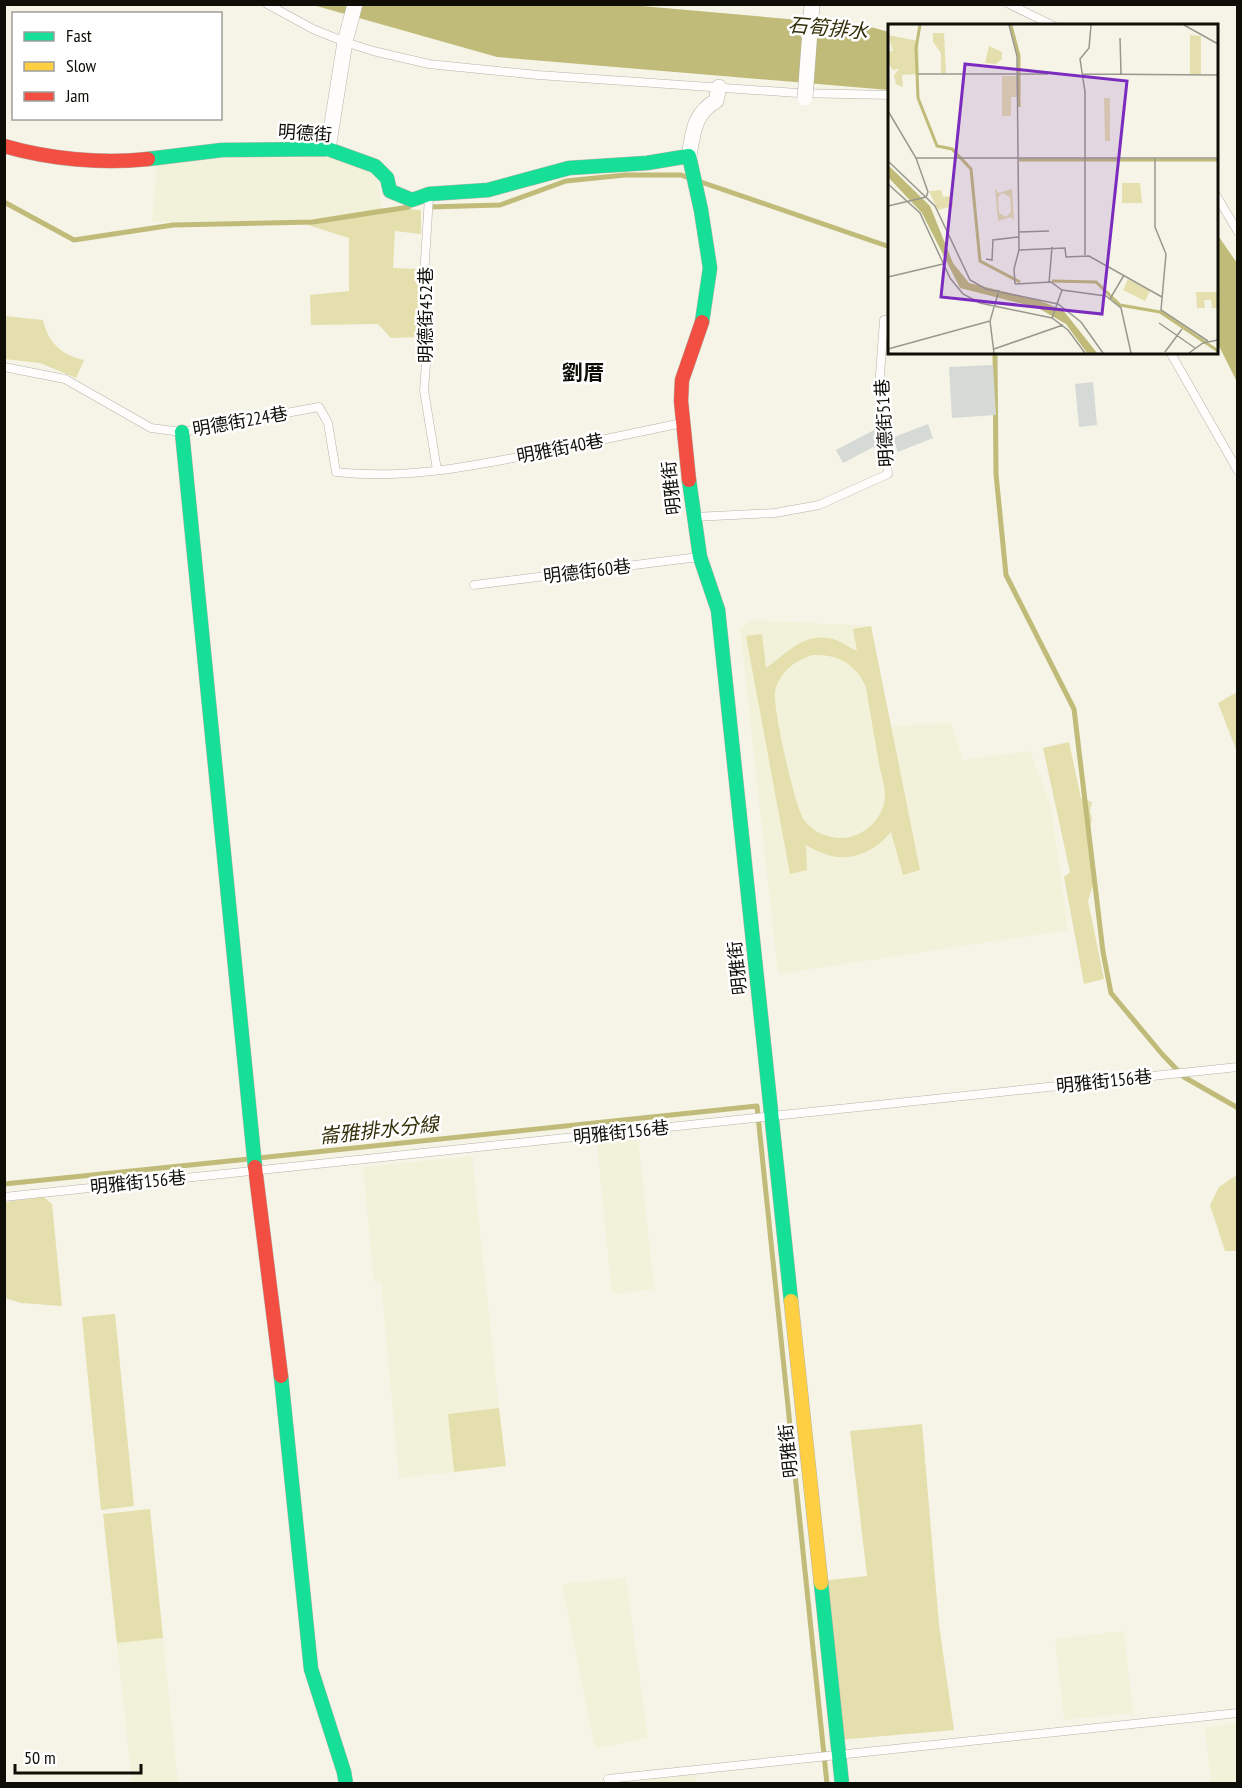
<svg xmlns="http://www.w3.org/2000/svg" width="1242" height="1788" font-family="'PT Sans Narrow','Noto Sans TC',sans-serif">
<rect width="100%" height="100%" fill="#f5f4e7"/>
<path fill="#f2f1d9" d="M287 147 374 167 382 208 308 220 152 222 158 156Z
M753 620 871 626 890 726 951 723 963 760 1030 751 1051 806 1068 930 778 974 740 628Z
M638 1138 654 1289 612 1294 597 1143Z
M472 1156 499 1408 448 1414 454 1472 399 1478 381 1282H374L363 1167Z
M626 1578 648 1738 598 1748 594 1744 562 1584Z
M1124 1631 1133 1713 1064 1720 1055 1639Z
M163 1638 178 1783H132L117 1643Z
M1237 1723V1783H1211L1205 1728Z
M695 1774 696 1783H624Z"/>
<path fill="#e4dfad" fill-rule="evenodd" d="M382 208 421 210V234L395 231 393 268 418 269V337L391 338 378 324 311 325 310 295 349 291V238L308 225V220Z
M4 316 43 320C48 343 62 355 84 360L76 378 40 363 5 359Z
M871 626 920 870 903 875 891 832C867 860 838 865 806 845L807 870 790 874 746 636 762 634 766 668C788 653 805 630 836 640 843 643 850 648 857 651L853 629ZM813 655C838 654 856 664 866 687 870 713 875 739 879 764 881 774 885 786 885 796 884 818 865 836 844 838 828 839 813 832 804 820 795 808 772 705 775 691 780 672 795 660 813 655Z
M1237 692V752L1218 703Z
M1069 742 1081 798 1092 802 1090 811 1092 819 1089 831 1096 876 1088 901 1104 979 1084 984 1064 877 1070 872 1043 748Z
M1235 1176H1237V1251H1225L1210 1205 1219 1187Z
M44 1197 52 1204 62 1306 21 1303 5 1298V1202Z
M115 1314 134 1506 101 1510 82 1317Z
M499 1408 506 1466 454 1472 448 1414Z
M922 1424 939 1625 954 1730 838 1740 821 1581 867 1576 850 1431Z
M150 1509 163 1638 117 1643 103 1514Z"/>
<path fill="#c1bb7a" d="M619 4 867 26 889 32V90L497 57 313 5Z
M1217 234 1237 263V382L1217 342Z"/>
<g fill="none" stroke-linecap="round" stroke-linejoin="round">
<path stroke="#c1bb7a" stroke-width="5" d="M701 182 890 247
M4 202 74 240 173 225 313 222 409 207
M428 207 500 205 566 181 625 175H681L689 178
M995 352 996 474 1006 575 1074 709 1103 952 1111 993 1162 1054 1184 1077 1238 1108
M258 1158 757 1106 827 1784
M4 1184 249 1159"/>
</g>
<path fill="#d5dad6" d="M993 365 996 415 952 418 949 367Z
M1093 382 1097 425 1079 427 1075 384Z
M928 424 933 438 898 452 892 438Z
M874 430 881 443 843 463 836 450Z"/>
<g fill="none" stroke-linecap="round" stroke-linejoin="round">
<defs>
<path id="lane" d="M267 4 313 29 345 42 373 51 429 64 538 75 798 93 890 95
M1009 4 1054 26
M1216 195 1238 232
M429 197 424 276 428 338 424 390 437 470
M1170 352 1238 471
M4 367 65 379 151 428 182 432 319 407 328 423 336 472C404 480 473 466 539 453 587 443 635 433 682 423
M694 517 775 513 819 505 888 474 883 430 887 416 879 388 884 320H890
M474 585 699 557
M4 1197 1238 1067
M608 1779 1238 1713"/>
<path id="street" d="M328 149 345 42 355 4
M689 156C693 133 694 113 716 101L719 87"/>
<path id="fast" d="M148 159 222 150 328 149 375 166 387 178 390 191 412 200 429 194 488 190 569 168 647 163 689 156 701 210 710 268 702 322
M182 432 255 1167
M689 480 700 557 718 610 791 1301
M281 1376 311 1669 344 1772 346 1784
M821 1583 842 1784"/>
<path id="slow" d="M791 1301 821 1583"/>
<path id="jam" d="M4 146C49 159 101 164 148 159
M689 480 681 401 682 380 702 322
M255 1167 281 1376"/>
</defs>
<use href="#lane" stroke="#b4b3a9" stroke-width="9"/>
<use href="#street" stroke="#b4b3a9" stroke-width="16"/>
<use href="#fast" stroke="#b4b3a9" stroke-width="15"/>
<use href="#slow" stroke="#b4b3a9" stroke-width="15"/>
<use href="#jam" stroke="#b4b3a9" stroke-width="15"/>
<use href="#lane" stroke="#fefdfb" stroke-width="8"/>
<use href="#street" stroke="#fefdfb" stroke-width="15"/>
<use href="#fast" stroke="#16e098" stroke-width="14"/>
<use href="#slow" stroke="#ffcf43" stroke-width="14"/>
<use href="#jam" stroke="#f24e42" stroke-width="14"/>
<defs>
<path id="street-bridge" d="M805 98 812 4"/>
</defs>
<use href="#street-bridge" stroke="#b4b3a9" stroke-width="16" stroke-linecap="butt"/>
<use href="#street-bridge" stroke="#fefdfb" stroke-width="15"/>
</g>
<g text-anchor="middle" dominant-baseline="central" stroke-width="5" stroke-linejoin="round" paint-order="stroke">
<g font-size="18" fill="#0f0e06" stroke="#fff">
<text transform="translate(305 133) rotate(4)">明德街</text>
<text transform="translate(425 315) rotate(-90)">明德街452巷</text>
<text transform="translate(240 421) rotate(-10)">明德街224巷</text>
<text transform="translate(884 423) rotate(-93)">明德街51巷</text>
<text transform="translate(560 448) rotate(-11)">明雅街40巷</text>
<text transform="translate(671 488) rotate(-96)">明雅街</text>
<text transform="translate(587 571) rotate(-7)">明德街60巷</text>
<text transform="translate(737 968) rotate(-96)">明雅街</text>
<text transform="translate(1104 1081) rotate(-6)">明雅街156巷</text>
<text transform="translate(621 1132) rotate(-6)">明雅街156巷</text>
<text transform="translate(138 1182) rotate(-6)">明雅街156巷</text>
<text transform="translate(788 1451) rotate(-96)">明雅街</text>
</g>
<g font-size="20" font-style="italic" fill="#342f09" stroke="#fff">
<text transform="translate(828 28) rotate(5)">石筍排水</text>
<text transform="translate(379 1130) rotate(-6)">崙雅排水分線</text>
</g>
<g font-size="21" font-weight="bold" fill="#0f0e06" stroke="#fff">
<text x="583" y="372">劉厝</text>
</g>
</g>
<g transform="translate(888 24)">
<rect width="330" height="330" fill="#f5f4e7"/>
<path d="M45 9H56L58 49H53V29L45 18ZM0 11 30 17 31 50 14 51 15 63 8 60 6 51 11 45 5 46 0 39V28L5 27ZM302 11 313 12V50H302ZM101 22 114 28V35L108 40 97 39ZM114 52H129V73H123V92H114ZM216 74H222V117H217ZM234 159H252L254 179H234ZM107 164 110 169 124 165 126 197 123 193 110 197ZM114 169 122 173 123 188 118 193 111 189 110 174ZM53 166 55 173 63 172 65 182 50 186 41 167ZM240 255 262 267 257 277 235 266ZM308 268H330V284H324L323 276H316L317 284H309Z" fill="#e4dfad" fill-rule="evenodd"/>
<path d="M0 141 42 182 65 239 81 259 150 276 175 286 209 329H199L178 300 150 284 72 264 34 189 0 153Z" fill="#c1bb7a"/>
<path fill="none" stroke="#c1bb7a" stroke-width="3" d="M32 1 28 24 30 74 49 122 64 125 83 145 92 237 132 258M123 1 131 32V83M131 136H330M164 257 208 258 232 281 272 288 330 327"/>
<path fill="none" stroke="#99988d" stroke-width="1.5" d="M121 1 129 32 131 226 126 245 127 260M296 1 330 20M232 14 233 50M30 50H160M194 50 330 51M0 87 28 134 40 168 38 173 0 182M28 134H330M267 134V203L278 230 273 286 320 317M0 137 47 182 82 256 98 265 170 280 193 298 215 329M0 160 32 189 62 254 75 270 92 279 164 294 180 306 197 329M131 208 161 207M131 226 177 224 178 233 201 232 274 273M197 231V68L192 35 201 24 203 1M98 235 104 236 105 216 131 213M0 253 55 240M161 259 164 223M127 260 163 258 174 266 218 272 233 284 243 329M222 275 236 251M164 294 174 266M271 299 307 324M0 325 102 297M106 325 175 301M277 328 294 305M106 329 102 297 111 266M301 329 315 319 330 316"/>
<path fill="#7b2cbf" fill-opacity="0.15" stroke="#7b2cbf" stroke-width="3" d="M77 40 239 57 214 290 53 273Z"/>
<rect width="330" height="330" fill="none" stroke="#0f0e06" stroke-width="3"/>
</g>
<rect width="1242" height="1788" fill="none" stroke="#0f0e06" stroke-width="12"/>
<rect x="12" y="12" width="210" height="108" fill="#ffffff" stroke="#9f9f9b" stroke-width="1.5"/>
<rect x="24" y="32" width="30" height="9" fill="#16e098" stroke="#9f9f9b" stroke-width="1.5"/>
<text x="66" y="42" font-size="18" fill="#0f0e06">Fast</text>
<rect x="24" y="62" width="30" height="9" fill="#ffcf43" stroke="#9f9f9b" stroke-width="1.5"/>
<text x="66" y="72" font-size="18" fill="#0f0e06">Slow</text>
<rect x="24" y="92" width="30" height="9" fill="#f24e42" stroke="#9f9f9b" stroke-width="1.5"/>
<text x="66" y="102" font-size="18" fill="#0f0e06">Jam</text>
<path d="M15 1764v9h126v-9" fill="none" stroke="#0f0e06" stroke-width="3"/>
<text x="24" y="1764" font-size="18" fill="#0f0e06" stroke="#ffffff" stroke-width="4.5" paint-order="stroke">50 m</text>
</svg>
